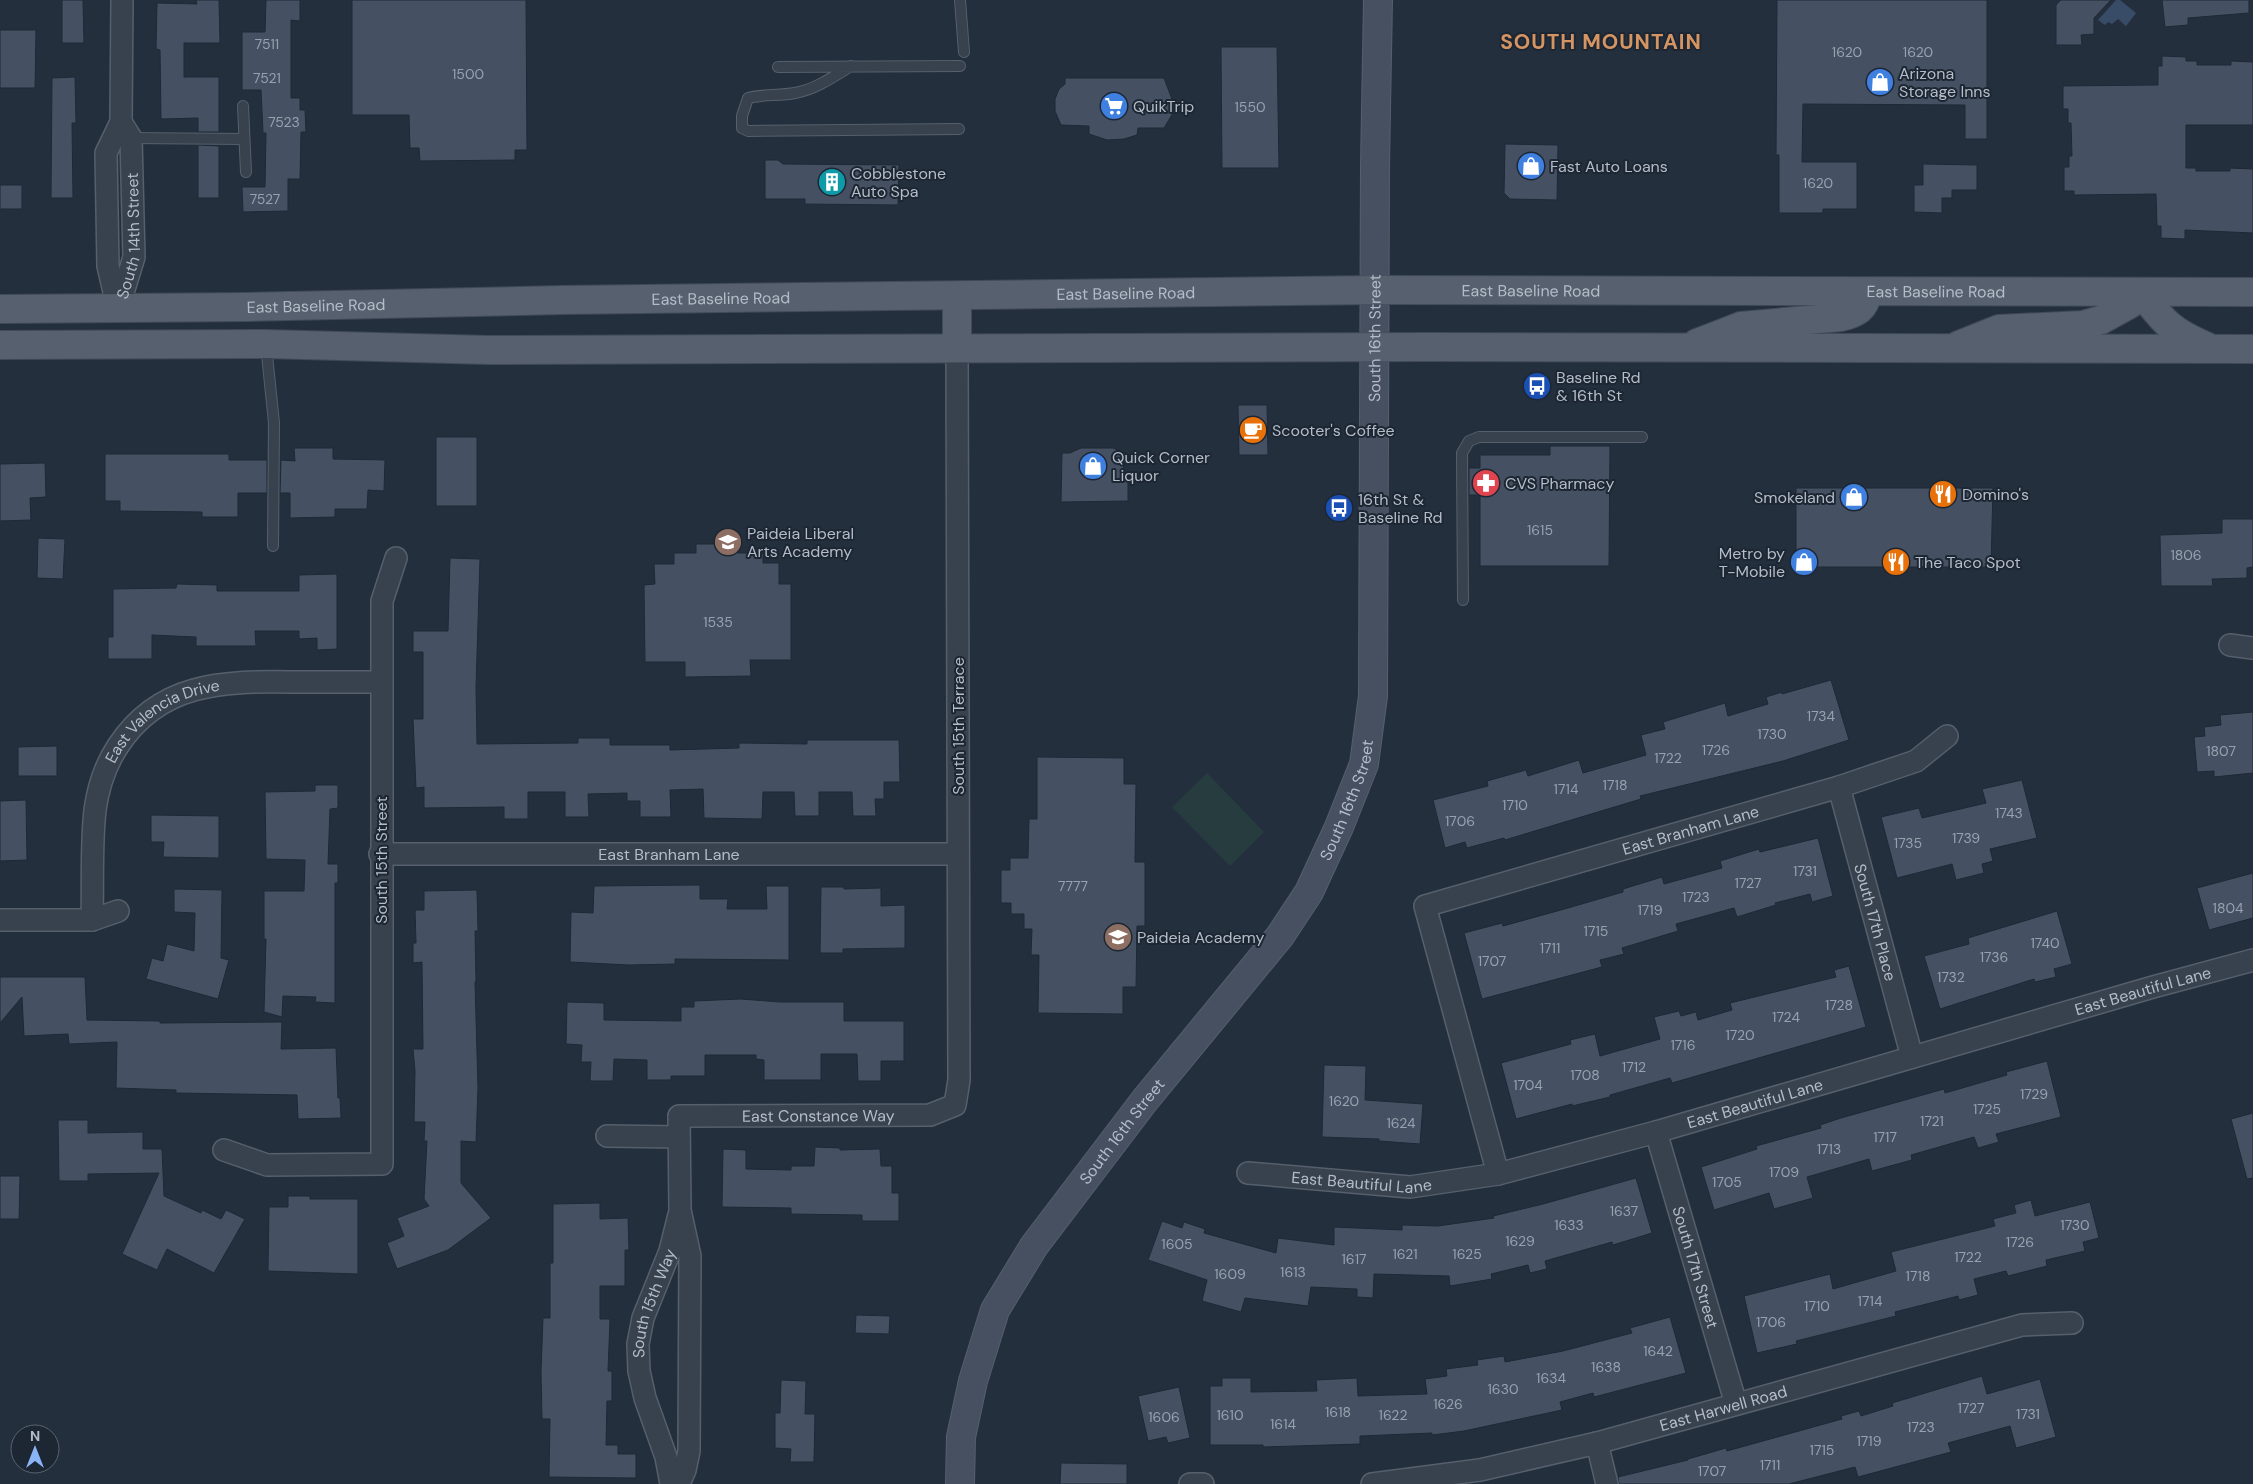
<svg xmlns="http://www.w3.org/2000/svg" width="2253" height="1484" font-family="'DM Sans',sans-serif">
<rect width="100%" height="100%" fill="#242f3e"/>
<path fill="#263c3f" d="M1207 773 1264 832 1230 866 1172 807Z"/>
<path fill="#394c67" d="M2116 0H2120L2136 13 2126 26 2118 19 2112 24 2108 22 2105 25 2098 20Z"/>
<path fill="#455162" stroke="#1f2835" d="M62 0H83L84 43H62Z
M196 0H219L220 43H184V77H219V132H198V118L161 119 160 50 156 49 157 3 197 4Z
M266 0H300V21L291 20V98H300V110H305L306 132H301L300 179H288V211L243 212 242 187H265L266 133H263L261 90H242V32H265Z
M352 0H526L527 150H515V160L420 161 419 148H410L409 115H352Z
M1777 0H1987V139H1965V105L1803 104 1802 162H1857V209H1823V213H1779V155H1776Z
M2061 0H2111L2094 18V34L2081 35 2082 45H2056V5Z
M2162 0H2249V13L2188 18V25L2165 27Z
M0 30H36L35 88H0Z
M1221 47H1277L1279 168H1222Z
M2162 56 2186 57V61H2197V65H2231V61L2253 62V125H2186V168H2196V171H2230V168L2253 169V233L2185 230V239L2161 238V226H2157L2156 194 2074 195V191H2064V167H2069V156H2072L2071 123H2068V109H2063V86L2158 85V66H2162Z
M75 77 76 123H72L73 198H51L52 78Z
M1065 78H1164L1173 102V113L1164 128H1138L1137 135 1124 139 1107 140 1089 134V126L1061 125 1055 111V99L1059 89 1065 84Z
M1505 144 1558 145 1557 200 1510 199 1504 193Z
M198 145 219 146V198H198Z
M765 160H778L783 164 899 165 898 205 805 204V199H765Z
M1923 164 1977 165V190H1952V198H1942V213L1914 212V185H1923Z
M0 185H22V209H0Z
M1238 405H1267L1268 455H1239Z
M436 437H477V506H436Z
M1550 446H1610L1609 566H1480V495H1469V468H1480V455H1550Z
M294 448H333V459L385 460 384 491 368 490 367 509H335V517L290 518V493H280L281 460 295 461Z
M1081 448H1113L1128 454 1120 478 1128 479V501L1061 502 1062 453H1070Z
M105 454H229V460H267V493H238V517H202V512L120 511V501H105Z
M45 463 46 497 30 498 31 520 0 521V464Z
M1796 488H1993L1991 567H1796Z
M2222 519H2253V567L2247 568V578L2212 579 2213 586H2161L2160 535 2222 533Z
M38 538 65 539 63 579 37 578Z
M696 544H738V553H763V563H779V584H791V660H750L751 676 685 677V662H645L644 585 655 584 654 564H674V553H696Z
M450 558 480 559 476 687 477 744 578 743V738H610V745H670V750L739 748V743L807 744V740H899L900 782H884V799H875L876 816H853L852 792H819V816H795L794 792H763L762 819 704 818 703 789 670 790 671 817H640V801H627V793L588 794 589 817H565V792H528V819H504V807L424 808V787L416 788 413 719H423V652H413V631H448Z
M337 574V649L317 650V638L299 639V631H255L256 646H196V637L152 635V659H108V637H113V589L176 588 177 584 217 585V591H299V575Z
M1831 680 1849 740 1783 761 1640 796 1641 799 1505 840 1504 838 1467 848 1465 842 1445 848 1433 800 1488 786 1487 781 1526 770 1528 776 1579 760 1583 773 1646 755 1641 735 1665 729 1663 722 1725 703 1728 716 1768 704 1766 697 1782 692V694Z
M2253 712V773L2214 777V771L2197 772 2194 737 2205 736 2204 727 2221 725 2220 715Z
M57 746V776H18V747Z
M1037 757 1124 758V784H1136L1135 862H1145V926H1137L1136 987H1123V1014L1038 1013 1039 955H1031L1032 929H1024V914H1011V903H1001V870H1010V858H1028L1029 819H1037Z
M2022 780 2037 838 1990 849 1993 861 1982 864 1984 873 1956 880 1952 864 1897 878 1881 817 1919 808 1922 818 1986 803 1982 789Z
M315 785H338V808L330 809 328 864H338V883H335V1003L315 1002 316 997 283 996 282 1017 264 1012 266 939H264V891H304L305 860 266 859 265 792 315 791Z
M26 800 27 860 0 861V801Z
M151 815 219 816V858L163 857 164 842H151Z
M1818 838 1833 896 1812 902 1810 894 1775 903 1776 905 1737 917 1734 908 1676 924 1678 931 1622 948 1624 954 1600 960 1602 967 1482 999 1464 933 1502 923 1503 926 1568 908 1623 892V889L1662 877 1664 884 1722 868 1720 861 1759 849 1760 852Z
M2253 873V918L2209 930 2197 888Z
M700 885V899H728L727 909H767L766 886H789V960L675 959V964L629 965 570 962 571 912 593 913 594 886Z
M821 887H844V889L881 888V906L905 905V948L843 949V953H820Z
M174 889 222 890 221 958 229 960 218 999 146 979 152 958 163 961 167 944 194 951 195 913 174 912Z
M477 890 478 931H475L476 982H475L478 1088 476 1142 461 1141V1183L491 1218 448 1250 397 1269 387 1243 404 1236 397 1218 429 1206 424 1199 427 1141H424L425 1122H414L415 1071 413 1049H423L422 962 413 963V943H416L415 910H424V891Z
M2057 911 2072 964 2054 969 2056 977 2035 982 2034 979 1940 1009 1924 956 1969 944 1968 938Z
M1849 966 1866 1027 1672 1083 1670 1078 1610 1095V1097L1572 1106V1104L1516 1119 1501 1063 1571 1044 1570 1040 1595 1034 1600 1056 1660 1039 1654 1017 1679 1011 1681 1016 1696 1012 1698 1020 1732 1010 1730 1003 1836 977 1834 970Z
M0 977H85L87 1020 160 1021V1023L282 1022 281 1049 336 1048 338 1098H340L341 1118 298 1119 297 1095 176 1093V1090L116 1088 117 1042 69 1044 68 1034 24 1036 22 997 0 1023Z
M741 999 780 1002H844V1021H904V1061H881V1081H858L857 1054H821V1080H764V1060L756 1059V1055H705V1076H671V1080H647V1060L614 1059 613 1081H590L591 1062H581L582 1045 566 1044 567 1002 604 1003V1020L681 1021V1007H694V1001Z
M2047 1061 2061 1117 1996 1134 1999 1142 1978 1148 1974 1137 1911 1155 1912 1160 1872 1171 1869 1159 1807 1177 1813 1198 1774 1209 1769 1193 1714 1210 1701 1167 1757 1149 1756 1146 1821 1128 1820 1125 1841 1118 1944 1089 1945 1093 2007 1075 2006 1072Z
M1324 1065 1366 1066 1365 1100 1423 1104 1420 1144 1379 1141V1139L1322 1137Z
M2253 1113V1178L2247 1179 2231 1119Z
M58 1120H88V1133L143 1132V1149H162L164 1196 201 1213 202 1210 221 1219 226 1210 245 1219 214 1273 167 1249 157 1270 122 1254 159 1173 88 1174V1181H59Z
M815 1147 840 1148V1150L880 1149 881 1166H892V1193H899V1221H862V1215L791 1214V1208L722 1207 723 1149 746 1150V1169L791 1170V1166H814Z
M0 1176H20L19 1219H0Z
M1636 1178 1652 1233 1613 1245 1612 1242 1545 1261 1547 1269 1530 1273 1528 1265 1491 1274 1492 1279 1450 1286 1449 1276 1374 1274 1373 1298 1357 1297V1289L1311 1287 1308 1306 1245 1298 1241 1312 1202 1301 1207 1280 1148 1260 1162 1221 1182 1228 1184 1222 1205 1229 1204 1233 1276 1253 1278 1238 1334 1245V1227L1402 1230V1225L1438 1226 1494 1218 1493 1216 1543 1204Z
M288 1196H310V1199H358V1274L268 1271 269 1207H288Z
M2031 1200 2035 1216 2090 1202 2099 1238 2083 1242 2085 1251 2046 1260 2047 1266 2008 1276 2006 1271 1974 1279 1978 1295 1959 1300 1958 1296 1895 1312 1896 1316 1796 1341 1797 1344 1757 1353 1744 1296 1830 1274 1833 1289 1896 1271 1891 1252 1995 1226 1993 1219 2016 1213 2014 1205Z
M600 1203V1219L628 1218 629 1250H625V1286H600V1319H610L608 1371H612V1401H607L606 1445H618V1454H636V1478L549 1477 550 1419H542L541 1372 543 1318H550V1263H553V1204Z
M856 1315 890 1316 889 1334 855 1333Z
M1670 1317 1686 1373 1594 1397 1593 1393 1560 1402 1562 1410 1464 1431 1432 1435V1433L1360 1436V1444L1263 1447V1445H1210V1386H1222V1378H1251V1392L1317 1391 1316 1380 1357 1378 1358 1396 1427 1394 1425 1379 1447 1376 1446 1369 1478 1365 1477 1360 1504 1356 1505 1362 1563 1351 1632 1333 1630 1328Z
M1982 1376 1987 1394 2040 1379 2056 1437 2016 1448 2010 1426 1948 1443 1951 1452 1858 1477 1855 1467 1789 1484H1619L1618 1477 1688 1460V1459L1726 1448 1727 1451 1842 1419 1841 1416 1859 1411 1861 1416 1893 1406 1892 1403Z
M781 1380 806 1381 805 1414H815L814 1462H790L791 1449 775 1448V1413H780Z
M1179 1387 1190 1438 1168 1443 1166 1437 1148 1441 1138 1396Z
M1061 1463 1127 1464V1484H1060Z"/>
<g fill="none" stroke-linecap="round" stroke-linejoin="round">
<defs>
<path id="lane" d="M960 0 964 52
M851 66C833 77 816 89 795 93 779 96 764 94 748 98L742 116V128L748 131 959 129
M778 67 960 66
M243 106 246 172
M131 138 244 139
M266 345 274 423 273 546
M1463 600 1462 453 1469 441 1479 437H1642"/>
<g id="street">
<path d="M118 309 108 266 106 153 121 122 122 0"/>
<path id="s1" d="M118 309 134 257 131 138 121 122"/>
<path d="M2230 645 2253 648"/>
<path id="s2" d="M1839 787 1912 1057"/>
<path id="s3" d="M380 854H958"/>
<path d="M0 920H92L118 911"/>
<path id="s4" d="M92 920C93 883 91 846 95 810 98 788 106 764 118 746 159 683 222 681 290 682 320 682 351 682 381 682"/>
<path id="s5" d="M1656 1132 1736 1404"/>
<path d="M607 1136 679 1137"/>
<path d="M224 1150 267 1165 382 1164V601L396 558"/>
<path id="s6" d="M1248 1173 1410 1187 1498 1174 1656 1132 2153 987 2253 960"/>
<path id="s7" d="M1498 1174 1425 906 1839 787 1916 761 1947 736"/>
<path d="M1597 1443 1607 1484"/>
<path id="s8" d="M671 1484 666 1457 645 1398 639 1371 638 1344 643 1318 670 1251 679 1215"/>
<path id="s9" d="M679 1484 685 1470 689 1451 690 1256 680 1210 679 1116 930 1115 955 1105 959 1080 957 348"/>
<path d="M1190 1484H1203"/>
<path id="s10" d="M1372 1484 1480 1470 1597 1443 2022 1325 2072 1323"/>
</g>
<g id="secondary">
<path id="s11" d="M960 1484 961 1437 973 1381 995 1310 1034 1246 1145 1100 1280 936 1309 892 1339 827 1364 764 1373 696 1375 165 1378 0"/>
</g>
<g id="primary">
<path d="M957 296V348"/>
<path id="s12" d="M0 309 247 307 562 300 1375 290 2253 292"/>
<path d="M1697 343 1741 326 1841 317C1857 313 1865 309 1868 292"/>
<path d="M0 345 266 344 488 350 1427 347 2253 349"/>
<path d="M1959 345 1999 329 2083 325 2101 320 2130 304 2141 292C2164 323 2172 332 2208 347"/>
</g>
</defs>
<use href="#lane" stroke="#565f6c" stroke-width="12"/>
<use href="#street" stroke="#565f6c" stroke-width="24"/>
<use href="#secondary" stroke="#565f6c" stroke-width="30"/>
<use href="#primary" stroke="#414a57" stroke-width="30"/>
<use href="#lane" stroke="#38414e" stroke-width="10"/>
<use href="#street" stroke="#38414e" stroke-width="21"/>
<use href="#secondary" stroke="#465061" stroke-width="28"/>
<use href="#primary" stroke="#56606e" stroke-width="28"/>
</g>
<defs>
<symbol id="shop-disc" viewBox="-11 -11 22 22"><circle r="9.5" fill="#3f7fe0" stroke="#1d2633"/><path d="M-5-2.5h2.3a2.7 3.5 0 0 1 5.4 0H5L5.5 6h-11ZM-1.5-2.5h3a1.5 2.3 0 0 0-3 0Z" fill="#fff"/></symbol>
<symbol id="supermarket-disc" viewBox="-11 -11 22 22"><circle r="9.5" fill="#3f7fe0" stroke="#1d2633"/><path d="M-6-5.5h2.5l.6 2H6L4.5 2H-2.5L-4.4-4H-6ZM-1.5 3.2a1.3 1.3 0 1 0 .1 0ZM3 3.2a1.3 1.3 0 1 0 .1 0Z" fill="#fff"/></symbol>
<symbol id="building-disc" viewBox="-11 -11 22 22"><circle r="9.5" fill="#0f9aa8" stroke="#1d2633"/><path d="M-4-6H4V6H1V3H-1V6H-4ZM-2.5-4.3h1.7v1.8h-1.7ZM.8-4.3h1.7v1.8H.8ZM-2.5-1h1.7V.8h-1.7ZM.8-1h1.7V.8H.8Z" fill="#fff"/></symbol>
<symbol id="bus-disc" viewBox="-11 -11 22 22"><circle r="9.5" fill="#1a4fb4" stroke="#1d2633"/><path d="M-5-6H5V4H4V6H2V4H-2V6H-4V4H-5ZM-3.5-4V0h7V-4ZM-3.5 1.2v1.5H-2V1.2ZM2 1.2v1.5H3.5V1.2Z" fill="#fff"/></symbol>
<symbol id="cafe-disc" viewBox="-11 -11 22 22"><circle r="9.5" fill="#e8710a" stroke="#1d2633"/><path d="M-5.5-4.5H6V0H3Q3 3.5 0 3.5H-2.5Q-5.5 3.5-5.5 0ZM3-3.2v2h1.7v-2ZM-6 4.5H4V6H-6Z" fill="#fff"/></symbol>
<symbol id="pharmacy-disc" viewBox="-11 -11 22 22"><circle r="9.5" fill="#e0444e" stroke="#1d2633"/><path d="M-2-6h4v4h4v4h-4v4h-4v-4h-4v-4h4Z" fill="#fff"/></symbol>
<symbol id="restaurant-disc" viewBox="-11 -11 22 22"><circle r="9.5" fill="#e8710a" stroke="#1d2633"/><path d="M-5-6h1v4h1v-4h1v4h1v-4h1v5L-1.5 .5V6h-2V.5L-5-1ZM5-6V6H3V1.5H1.5Q1.5-4 5-6Z" fill="#fff"/></symbol>
<symbol id="school-disc" viewBox="-11 -11 22 22"><circle r="9.5" fill="#8d6e63" stroke="#1d2633"/><path d="M0-5L7-2L0 1L-7-2ZM-4 1L0 2.5L4 1V4Q0 6-4 4Z" fill="#fff"/></symbol>
</defs>
<g fill-rule="evenodd">
<use href="#shop-disc" x="1864" y="66" width="32" height="32"/>
<use href="#supermarket-disc" x="1098" y="90" width="32" height="32"/>
<use href="#shop-disc" x="1515" y="150" width="32" height="32"/>
<use href="#building-disc" x="816" y="166" width="32" height="32"/>
<use href="#bus-disc" x="1521" y="370" width="32" height="32"/>
<use href="#cafe-disc" x="1237" y="414" width="32" height="32"/>
<use href="#shop-disc" x="1077" y="450" width="32" height="32"/>
<use href="#pharmacy-disc" x="1470" y="467" width="32" height="32"/>
<use href="#restaurant-disc" x="1927" y="478" width="32" height="32"/>
<use href="#shop-disc" x="1838" y="481" width="32" height="32"/>
<use href="#bus-disc" x="1323" y="492" width="32" height="32"/>
<use href="#school-disc" x="712" y="526" width="32" height="32"/>
<use href="#shop-disc" x="1788" y="546" width="32" height="32"/>
<use href="#restaurant-disc" x="1880" y="546" width="32" height="32"/>
<use href="#school-disc" x="1102" y="921" width="32" height="32"/>
</g>
<g text-anchor="middle" dominant-baseline="central" stroke-width="4" stroke-linejoin="round" paint-order="stroke">
<g font-size="14" fill="#98a1af">
<text x="267" y="44">7511</text>
<text x="1847" y="52">1620</text>
<text x="1918" y="52">1620</text>
<text x="468" y="74">1500</text>
<text x="267" y="78">7521</text>
<text x="1250" y="107">1550</text>
<text x="284" y="122">7523</text>
<text x="1818" y="183">1620</text>
<text x="265" y="199">7527</text>
<text x="1540" y="530">1615</text>
<text x="2186" y="555">1806</text>
<text x="718" y="622">1535</text>
<text x="1821" y="716">1734</text>
<text x="1772" y="734">1730</text>
<text x="1716" y="750">1726</text>
<text x="2221" y="751">1807</text>
<text x="1668" y="758">1722</text>
<text x="1615" y="785">1718</text>
<text x="1566" y="789">1714</text>
<text x="1515" y="805">1710</text>
<text x="2009" y="813">1743</text>
<text x="1460" y="821">1706</text>
<text x="1966" y="838">1739</text>
<text x="1908" y="843">1735</text>
<text x="1805" y="871">1731</text>
<text x="1748" y="883">1727</text>
<text x="1073" y="886">7777</text>
<text x="1696" y="897">1723</text>
<text x="2228" y="908">1804</text>
<text x="1650" y="910">1719</text>
<text x="1596" y="931">1715</text>
<text x="2045" y="943">1740</text>
<text x="1550" y="948">1711</text>
<text x="1994" y="957">1736</text>
<text x="1492" y="961">1707</text>
<text x="1951" y="977">1732</text>
<text x="1839" y="1005">1728</text>
<text x="1786" y="1017">1724</text>
<text x="1740" y="1035">1720</text>
<text x="1683" y="1045">1716</text>
<text x="1634" y="1067">1712</text>
<text x="1585" y="1075">1708</text>
<text x="1528" y="1085">1704</text>
<text x="2034" y="1094">1729</text>
<text x="1344" y="1101">1620</text>
<text x="1987" y="1109">1725</text>
<text x="1932" y="1121">1721</text>
<text x="1401" y="1123">1624</text>
<text x="1885" y="1137">1717</text>
<text x="1829" y="1149">1713</text>
<text x="1784" y="1172">1709</text>
<text x="1727" y="1182">1705</text>
<text x="1624" y="1211">1637</text>
<text x="1569" y="1225">1633</text>
<text x="2075" y="1225">1730</text>
<text x="1520" y="1241">1629</text>
<text x="2020" y="1242">1726</text>
<text x="1177" y="1244">1605</text>
<text x="1405" y="1254">1621</text>
<text x="1467" y="1254">1625</text>
<text x="1968" y="1257">1722</text>
<text x="1354" y="1259">1617</text>
<text x="1293" y="1272">1613</text>
<text x="1230" y="1274">1609</text>
<text x="1918" y="1276">1718</text>
<text x="1870" y="1301">1714</text>
<text x="1817" y="1306">1710</text>
<text x="1771" y="1322">1706</text>
<text x="1658" y="1351">1642</text>
<text x="1606" y="1367">1638</text>
<text x="1551" y="1378">1634</text>
<text x="1503" y="1389">1630</text>
<text x="1448" y="1404">1626</text>
<text x="1971" y="1408">1727</text>
<text x="1338" y="1412">1618</text>
<text x="2028" y="1414">1731</text>
<text x="1230" y="1415">1610</text>
<text x="1393" y="1415">1622</text>
<text x="1164" y="1417">1606</text>
<text x="1283" y="1424">1614</text>
<text x="1921" y="1427">1723</text>
<text x="1869" y="1441">1719</text>
<text x="1822" y="1450">1715</text>
<text x="1770" y="1465">1711</text>
<text x="1712" y="1471">1707</text>
</g>
<g font-size="16" fill="#b4bcc9" stroke="#1d2633" text-anchor="start">
<text x="1899" y="73">Arizona<tspan x="1899" dy="18">Storage Inns</tspan></text>
<text x="1133" y="106">QuikTrip</text>
<text x="1550" y="166">Fast Auto Loans</text>
<text x="851" y="173">Cobblestone<tspan x="851" dy="18">Auto Spa</tspan></text>
<text x="1556" y="377">Baseline Rd<tspan x="1556" dy="18">&amp; 16th St</tspan></text>
<text x="1272" y="430">Scooter's Coffee</text>
<text x="1112" y="457">Quick Corner<tspan x="1112" dy="18">Liquor</tspan></text>
<text x="1505" y="483">CVS Pharmacy</text>
<text x="1962" y="494">Domino's</text>
<text x="1835" y="497" text-anchor="end">Smokeland</text>
<text x="1358" y="499">16th St &amp;<tspan x="1358" dy="18">Baseline Rd</tspan></text>
<text x="747" y="533">Paideia Liberal<tspan x="747" dy="18">Arts Academy</tspan></text>
<text x="1785" y="553" text-anchor="end">Metro by<tspan x="1785" dy="18">T-Mobile</tspan></text>
<text x="1915" y="562">The Taco Spot</text>
<text x="1137" y="937">Paideia Academy</text>
</g>
<g font-size="16" fill="#b4bcc9" stroke="#1d2633">
<text stroke="none"><textPath href="#s1" startOffset="75">South 14th Street</textPath></text>
<text stroke="none"><textPath href="#s12" startOffset="1531">East Baseline Road</textPath></text>
<text stroke="none"><textPath href="#s12" startOffset="1936">East Baseline Road</textPath></text>
<text stroke="none"><textPath href="#s12" startOffset="1126">East Baseline Road</textPath></text>
<text stroke="none"><textPath href="#s12" startOffset="721">East Baseline Road</textPath></text>
<text stroke="none"><textPath href="#s12" startOffset="316">East Baseline Road</textPath></text>
<text stroke="none"><textPath href="#s11" startOffset="1268">South 16th Street</textPath></text>
<text stroke="none"><textPath href="#s4" startOffset="231">East Valencia Drive</textPath></text>
<text transform="translate(958 726) rotate(-90)">South 15th Terrace</text>
<text stroke="none"><textPath href="#s11" startOffset="802">South 16th Street</textPath></text>
<text stroke="none"><textPath href="#s7" startOffset="554">East Branham Lane</textPath></text>
<text stroke="none"><textPath href="#s3" startOffset="289">East Branham Lane</textPath></text>
<text transform="translate(381 860) rotate(-90)">South 15th Street</text>
<text stroke="none"><textPath href="#s2" startOffset="140">South 17th Place</textPath></text>
<text stroke="none"><textPath href="#s6" startOffset="922">East Beautiful Lane</textPath></text>
<text stroke="none"><textPath href="#s6" startOffset="518">East Beautiful Lane</textPath></text>
<text stroke="none"><textPath href="#s9" startOffset="510">East Constance Way</textPath></text>
<text stroke="none"><textPath href="#s11" startOffset="398">South 16th Street</textPath></text>
<text stroke="none"><textPath href="#s6" startOffset="114">East Beautiful Lane</textPath></text>
<text stroke="none"><textPath href="#s5" startOffset="141">South 17th Street</textPath></text>
<text stroke="none"><textPath href="#s8" startOffset="188">South 15th Way</textPath></text>
<text stroke="none"><textPath href="#s10" startOffset="360">East Harwell Road</textPath></text>
</g>
<g font-size="21" font-weight="bold" letter-spacing="1" fill="#d59563" stroke="#1d2633">
<text x="1601" y="42">SOUTH MOUNTAIN</text>
</g>
</g>
<g transform="translate(35 1449)"><circle r="24" fill="#1d2633" stroke="#59626f"/>
<path d="M0-4L9 19L0 12L-9 19Z" fill="#8ab4f8"/>
<text y="-8" font-size="14" font-weight="bold" text-anchor="middle" fill="#b4bcc9">N</text>
</g>
</svg>
